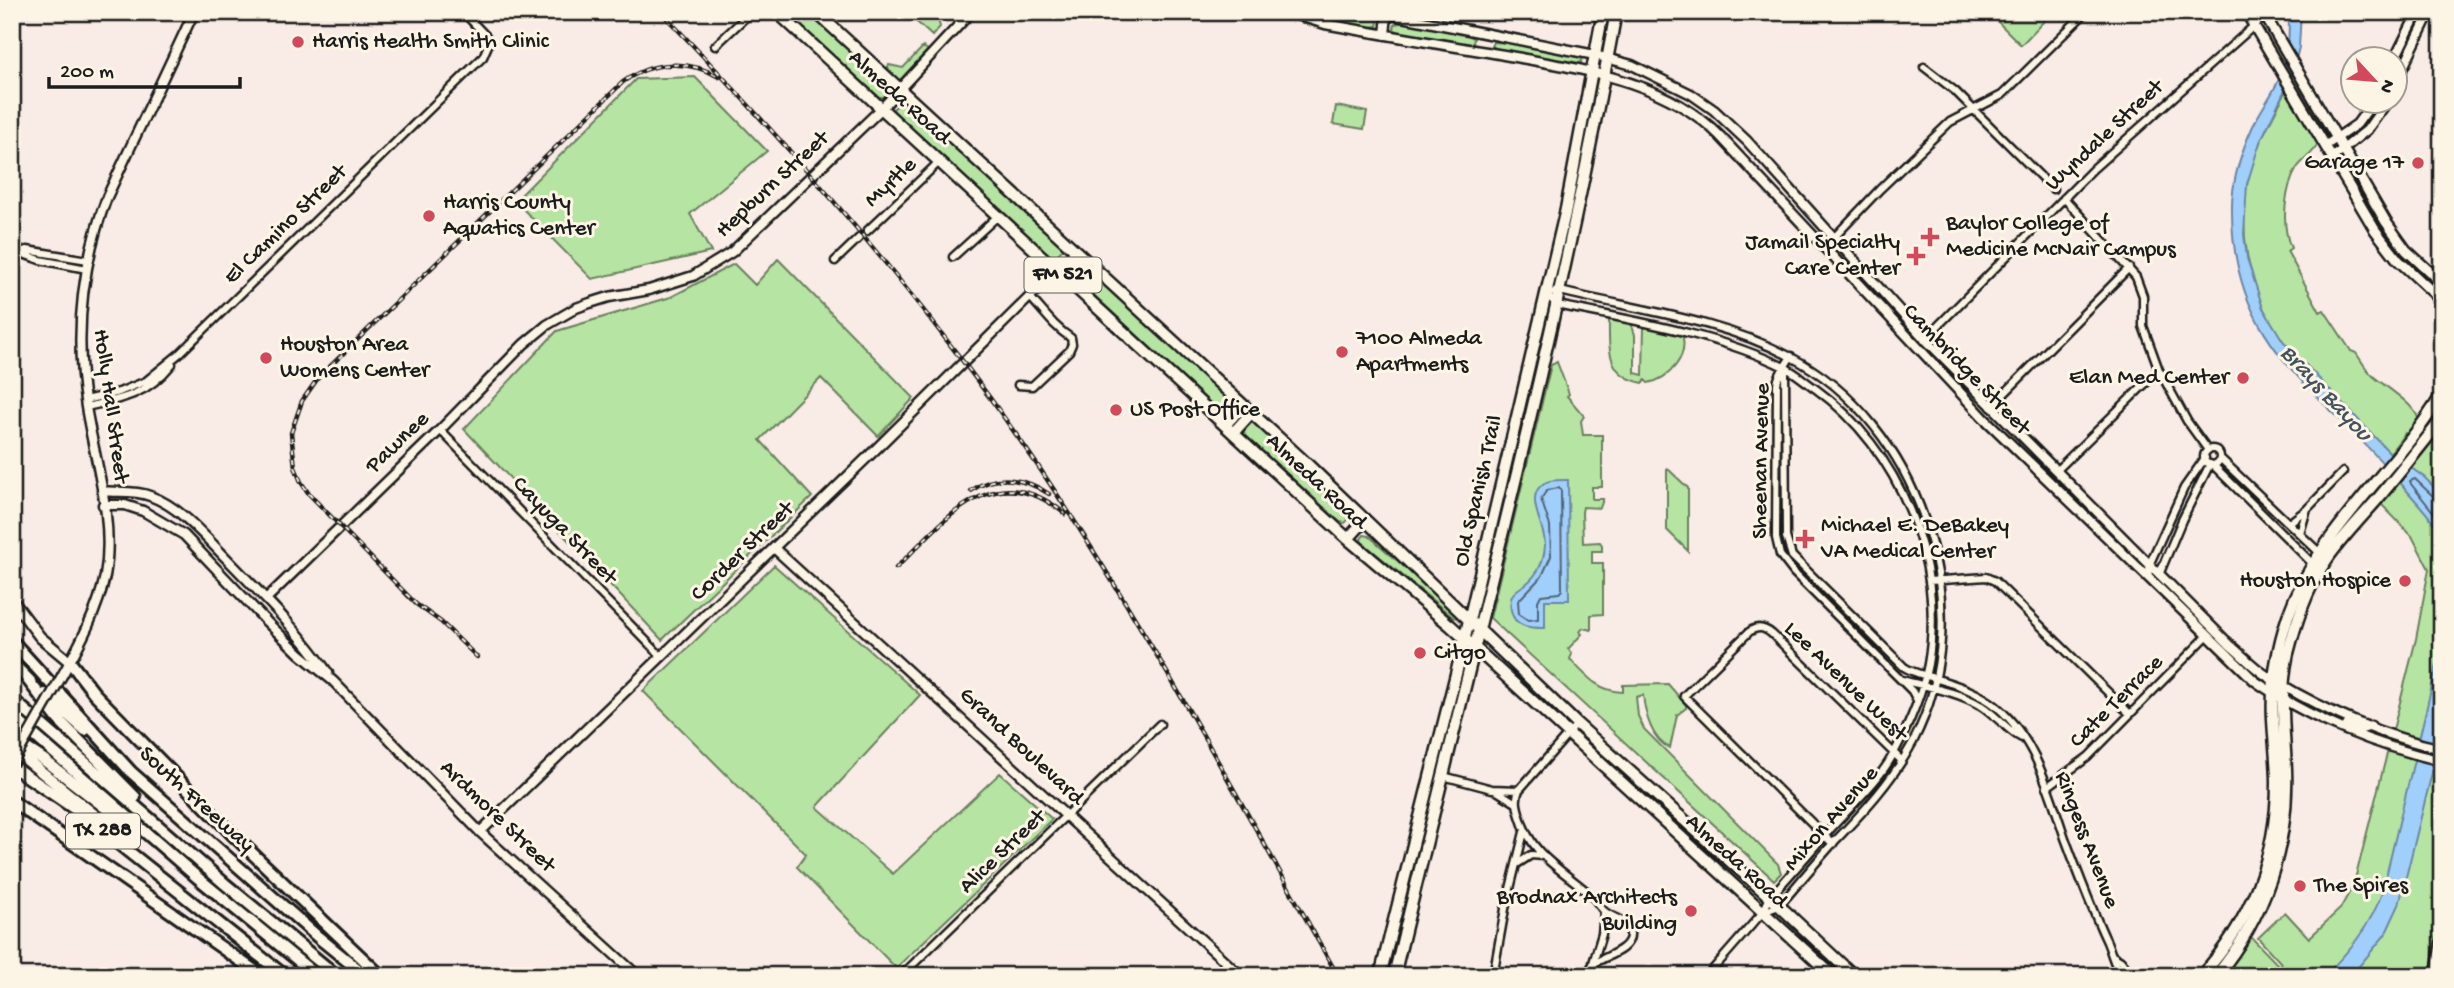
<svg xmlns="http://www.w3.org/2000/svg" width="2454" height="988" font-family="'Gochi Hand',sans-serif">
<rect width="100%" height="100%" fill="#f9ebe5"/>
<filter id="ink" filterUnits="userSpaceOnUse"><feTurbulence type="fractalNoise" baseFrequency=".0143" numOctaves="2"/><feDisplacementMap in="SourceGraphic" scale="14" xChannelSelector="R" yChannelSelector="G"/><feConvolveMatrix kernelMatrix="1 2 1 2 8 2 1 2 1" color-interpolation-filters="sRGB"/></filter>
<g filter="url(#ink)">
<path fill="#b6e4a2" stroke="#69805f" stroke-width="2" d="M786 12H811L887 82 890 88 884 97H879Z
M906 12H936L940 27 932 36Z
M1301 12H1363L1378 21 1377 26 1364 28Z
M1988 12H2038L2045 20 2021 45Z
M1407 22 1464 33 1474 38 1473 44 1470 46 1402 34 1394 29 1395 24Z
M1493 42 1513 43 1582 58 1581 63 1503 51 1491 46Z
M923 47 928 50 900 80 895 78 887 70 889 65 903 68Z
M695 77 767 151 690 214 711 252 592 279 515 201 636 79Z
M2286 91 2318 143C2315 153 2303 159 2297 168 2284 190 2281 225 2291 248L2287 251 2320 312 2324 310 2351 351 2356 353C2361 360 2366 370 2373 376 2384 386 2420 407 2419 423L2407 435 2405 433 2390 453C2355 417 2313 381 2283 341 2246 292 2235 222 2252 163 2260 138 2274 115 2286 91Z
M904 99 1065 247 1053 259 892 110Z
M1336 106 1367 112 1364 129 1333 124Z
M778 259 914 398 878 436 821 378 760 440 812 497 662 640 464 429 557 331 671 297 734 264 755 285Z
M1075 261H1080L1234 402 1222 414 1069 272 1068 267Z
M1609 319 1631 323 1635 335V373L1643 375 1644 326 1682 334C1689 357 1669 379 1648 383L1645 380 1643 383C1606 376 1609 349 1609 319Z
M1557 362 1569 394 1567 396 1584 416 1581 421 1583 435H1602V487H1592V499H1603L1600 508 1583 507 1582 512 1583 543 1600 542 1602 545V551H1592V563H1603V614L1591 615V630L1583 628 1580 632 1582 634 1568 649 1572 654 1570 659C1586 676 1598 691 1623 692V685L1668 684 1686 705V708L1677 715 1670 748C1652 741 1645 714 1643 695L1636 697 1638 716 1644 729 1778 864 1781 873 1774 880 1490 618 1551 365Z
M1251 421H1255L1349 512 1350 518 1345 523 1340 522 1245 435 1243 429Z
M2442 427V976H2223L2250 936 2279 966 2281 963 2258 938 2285 912 2309 938 2340 909 2354 884 2416 639 2429 569 2412 536 2381 504Z
M1667 468 1688 488V551L1667 530Z
M1364 535 1369 536 1424 584 1457 617 1454 618 1362 542 1361 539Z
M774 565 920 695 817 807 893 874 1000 773 1052 819 896 968 797 867 806 854 643 691Z"/>
<path fill="#a1cffc" stroke="#6c87a2" stroke-width="2" d="M2288 12H2301L2299 47 2292 75 2260 142 2247 184 2244 234 2247 258 2263 308 2283 341 2390 453 2424 477 2442 495V536C2433 518 2416 502 2403 486 2325 391 2233 352 2232 213 2231 184 2241 152 2253 126 2263 105 2278 88 2284 65 2288 49 2290 29 2288 12Z
M1568 480 1569 600H1545V628C1531 628 1514 628 1511 610 1510 605 1510 599 1513 594 1516 590 1521 587 1526 584 1537 575 1544 561 1545 546 1546 528 1528 504 1538 489 1545 479 1557 480 1568 480Z
M2442 644V733L2399 905 2385 935 2351 976H2324C2350 951 2370 926 2382 893Z"/>
<g fill="none" stroke-linecap="round" stroke-linejoin="round">
<path stroke="#516476" stroke-width="2" d="M1559 488 1561 491 1562 590 1559 593 1541 595 1538 601V619L1528 620 1519 614 1518 601 1542 576 1551 556 1550 526 1541 499 1547 490Z
M2442 499 2435 498 2415 479 2410 481 2411 484 2442 523"/>
<defs>
<path id="minor" d="M715 46 751 12
M1924 67 1955 91 2053 189
M2064 198 2136 277 2143 296V326L2159 370 2187 421 2208 450
M867 231 940 161
M1824 248 1880 189 1950 122 2002 95 2086 12
M12 250 40 260 87 269
M20 252 27 250 88 260
M953 257 999 215
M835 261 859 238
M1546 294 1557 305C1631 320 1718 334 1786 368 1796 373 1806 382 1816 389 1899 449 1946 562 1928 664 1922 695 1909 725 1894 753 1880 779 1857 800 1837 822 1814 847 1793 872 1770 897L1763 912 1707 976
M1546 294 1560 291C1637 310 1719 319 1789 356 1921 423 1982 610 1913 742 1893 780 1865 810 1835 841 1816 862 1798 884 1779 906L1763 912
M1924 340 2093 169 2265 16
M1791 356C1786 366 1778 373 1777 384L1776 538 1780 555 1794 573 1912 691 1917 700
M1785 368 1786 537 1792 556 1904 667C1913 673 1924 675 1934 678 1957 685 1979 692 1997 707 2036 740 2049 791 2065 838 2078 873 2091 908 2107 942 2112 954 2114 965 2121 976
M1018 385 1032 386 1069 351 1072 344 1071 338C1053 326 1044 312 1030 297
M85 400 119 392 146 381 179 354 483 57 489 43 486 36 463 12
M86 407C123 399 147 395 172 364
M1991 407 2129 268
M440 430 662 657
M2204 457a8 8 0 1 1 16 0a8 8 0 1 1-16 0Z
M2220 458 2322 555
M2213 465 2316 567
M2056 471 2159 370
M2289 523 2307 509 2343 472
M2300 533 2307 509
M2159 575 2182 520 2210 464
M2148 577 2150 563 2184 488 2205 458
M1929 581 1986 577 1995 581 2130 714
M1902 680C1927 687 1956 691 1980 705 1993 712 2012 735 2022 738
M1577 724 1519 790C1515 800 1517 806 1520 816 1532 858 1563 869 1593 897 1597 901 1599 906 1603 910 1610 918 1629 919 1630 933 1632 950 1605 956 1595 963 1591 965 1589 971 1587 976
M1443 776 1492 789 1519 790
M2047 787 2088 757 2207 636
M1497 791 1516 803
M1833 844 1684 696 1749 632C1758 625 1765 628 1772 634L1902 761
M1517 864 1531 855 1543 856
M2113 956 2121 961 2132 976
M1593 963 1602 934 1604 912
M901 976 1160 724
M1493 976 1505 909 1524 832"/>
<path id="tertiary" d="M1287 12 1325 24C1385 35 1445 45 1504 55 1579 69 1664 79 1720 136L1984 418 2255 681C2309 719 2377 746 2442 761
M1377 12 1595 55 1632 65 1691 94 1714 110 1747 141 1925 339 2230 645C2242 655 2254 668 2267 676 2320 709 2381 736 2442 749
M1385 35 1387 14
M2394 60 2418 12
M2394 86 2430 12
M2325 146 2357 124 2373 102
M2332 158 2367 130 2387 102
M102 491C118 493 134 490 150 496 181 507 205 537 228 560 263 596 299 631 328 673
M103 505H125L143 511 184 535 267 622 300 654 333 681 480 832 638 976
M774 548 1241 976
M266 599 440 430 524 344 547 325 576 308 590 303 609 297 649 290 693 276 732 252 882 108 971 12
M63 674C80 644 98 610 105 576 115 520 95 462 86 407 74 335 81 266 107 197L194 12
M2345 729 2348 724 2362 729 2371 726
M480 832 876 449 1076 251"/>
<path id="secondary" d="M2246 12 2375 230 2398 260 2442 301
M2263 12 2386 222 2406 250 2442 283
M12 600 40 637 70 662
M2436 976 2442 938"/>
<path id="primary" d="M777 12 1348 539 1451 626 1833 976
M816 12 1305 462 1577 724 1770 897 1854 976
M1226 424 1243 405
M1234 432 1251 413
M1348 539 1365 520
M1380 976 1462 650 1566 209 1603 12
M1394 976C1471 655 1557 337 1616 12
M2201 976C2250 923 2277 856 2277 783 2277 762 2274 741 2273 720 2271 684 2277 649 2288 616 2318 530 2396 471 2442 394
M2216 976C2265 917 2289 845 2286 769 2284 726 2278 684 2291 642 2299 613 2310 583 2327 559 2341 539 2359 520 2375 502 2398 475 2420 447 2442 419"/>
<path id="motorway" d="M12 641 131 772 318 937 366 976
M70 662 94 693 232 834 381 976
M12 663 30 681
M25 676 58 719 135 797
M45 694 85 730
M12 699 225 884 337 976
M12 716 198 878 317 976
M12 739 44 760 120 819
M12 748 119 835
M12 766 75 809 285 976
M12 801 262 976"/>
</defs>
<use href="#minor" stroke="#1c1c1c" stroke-width="11"/>
<use href="#tertiary" stroke="#1c1c1c" stroke-width="13"/>
<use href="#secondary" stroke="#1c1c1c" stroke-width="14"/>
<use href="#primary" stroke="#1c1c1c" stroke-width="15"/>
<use href="#motorway" stroke="#1c1c1c" stroke-width="16"/>
<use href="#minor" stroke="#fcf5e5" stroke-width="6"/>
<use href="#tertiary" stroke="#fcf5e5" stroke-width="8"/>
<use href="#secondary" stroke="#fcf5e5" stroke-width="9"/>
<use href="#primary" stroke="#fcf5e5" stroke-width="10"/>
<use href="#motorway" stroke="#fcf5e5" stroke-width="10"/>
<defs>
<path id="rail" d="M661 12C816 173 963 345 1082 533 1174 677 1254 827 1338 976
M971 491C995 473 1026 478 1049 494
M896 568C944 521 994 454 1065 514
M477 657 441 622 416 604 309 494 301 482 295 467 291 433 302 401 318 378 623 82C652 61 688 59 719 77"/>
</defs>
<use href="#rail" stroke="#1c1c1c" stroke-width="4.5"/>
<use href="#rail" stroke="#fcf5e5" stroke-width="2" stroke-dasharray="5" stroke-linecap="butt"/>
<defs>
<path id="tertiary-bridge" d="M12 764 63 674"/>
</defs>
<use href="#tertiary-bridge" stroke="#1c1c1c" stroke-width="13" stroke-linecap="butt"/>
<use href="#tertiary-bridge" stroke="#fcf5e5" stroke-width="8"/>
</g>
</g>
<g fill="#d1495b" stroke="#fcf5e5" stroke-width="2.5">
<circle cx="298" cy="42" r="7"/>
<circle cx="2418" cy="163" r="7"/>
<circle cx="429" cy="216" r="7"/>
<path d="M1926.5 226.5h7v7h7v7h-7v7h-7v-7h-7v-7h7z"/>
<path d="M1912.5 245.5h7v7h7v7h-7v7h-7v-7h-7v-7h7z"/>
<circle cx="1342" cy="352" r="7"/>
<circle cx="266" cy="358" r="7"/>
<circle cx="2243" cy="378" r="7"/>
<circle cx="1116" cy="410" r="7"/>
<path d="M1801.5 528.5h7v7h7v7h-7v7h-7v-7h-7v-7h7z"/>
<circle cx="2405" cy="581" r="7"/>
<circle cx="1420" cy="653" r="7"/>
<circle cx="2300" cy="886" r="7"/>
<circle cx="1691" cy="911" r="7"/>
</g>
<g text-anchor="middle" dominant-baseline="central" stroke-width="6" stroke-linejoin="round" paint-order="stroke">
<g fill="#fcf5e5" stroke="#5f5d58" stroke-width="2">
<rect x="1024.5" y="257.5" width="77" height="35" rx="5"/>
<rect x="66" y="813.5" width="74" height="35" rx="5"/>
</g>
<g font-size="21" font-weight="bold" fill="#1c1c1c">
<text x="1063" y="275">FM 521</text>
<text x="103" y="831">TX 288</text>
</g>
<g font-size="23" fill="#1c1c1c" stroke="#fcf5e5" text-anchor="start">
<text x="312" y="42">Harris Health Smith Clinic</text>
<text x="2404" y="163" text-anchor="end">Garage 17</text>
<text x="443" y="203">Harris County<tspan x="443" dy="26">Aquatics Center</tspan></text>
<text x="1946" y="224">Baylor College of<tspan x="1946" dy="26">Medicine McNair Campus</tspan></text>
<text x="1900" y="243" text-anchor="end">Jamail Specialty<tspan x="1900" dy="26">Care Center</tspan></text>
<text x="1356" y="339">7100 Almeda<tspan x="1356" dy="26">Apartments</tspan></text>
<text x="280" y="345">Houston Area<tspan x="280" dy="26">Womens Center</tspan></text>
<text x="2229" y="378" text-anchor="end">Elan Med Center</text>
<text x="1130" y="410">US Post Office</text>
<text x="1821" y="526">Michael E. DeBakey<tspan x="1821" dy="26">VA Medical Center</tspan></text>
<text x="2391" y="581" text-anchor="end">Houston Hospice</text>
<text x="1434" y="653">Citgo</text>
<text x="2314" y="886">The Spires</text>
<text x="1677" y="898" text-anchor="end">Brodnax Architects<tspan x="1677" dy="26">Building</tspan></text>
</g>
<g font-size="23" fill="#1c1c1c" stroke="#fcf5e5">
<text transform="translate(899 98) rotate(42)">Almeda Road</text>
<text transform="translate(2105 136) rotate(-43)">Wyndale Street</text>
<text transform="translate(891 183) rotate(-43)">Myrtle</text>
<text transform="translate(773 185) rotate(-43)">Hepburn Street</text>
<text transform="translate(286 225) rotate(-44)">El Camino Street</text>
<text transform="translate(1966 370) rotate(46)">Cambridge Street</text>
<text transform="translate(110 406) rotate(82)">Holly Hall Street</text>
<text transform="translate(398 443) rotate(-44)">Pawnee</text>
<text transform="translate(1762 461) rotate(-89)">Sheenan Avenue</text>
<text transform="translate(1316 482) rotate(43)">Almeda Road</text>
<text transform="translate(1479 491) rotate(-77)">Old Spanish Trail</text>
<text transform="translate(564 531) rotate(46)">Cayuga Street</text>
<text transform="translate(743 552) rotate(-44)">Corder Street</text>
<text transform="translate(1845 682) rotate(44)">Lee Avenue West</text>
<text transform="translate(2117 702) rotate(-45)">Cate Terrace</text>
<text transform="translate(1021 747) rotate(43)">Grand Boulevard</text>
<text transform="translate(196 800) rotate(42)">South Freeway</text>
<text transform="translate(497 817) rotate(44)">Ardmore Street</text>
<text transform="translate(1832 819) rotate(-49)">Mixon Avenue</text>
<text transform="translate(2086 840) rotate(69)">Ringess Avenue</text>
<text transform="translate(1003 852) rotate(-44)">Alice Street</text>
<text transform="translate(1736 862) rotate(42)">Almeda Road</text>
</g>
<g font-size="24" font-style="italic" fill="#44525f" stroke="#fcf5e5">
<text transform="translate(2325 394) rotate(47)">Brays Bayou</text>
</g>
</g>
<rect width="2454" height="988" fill="none" stroke="#fcf5e5" stroke-width="42"/>
<rect x="21" y="21" width="2412" height="946" fill="none" stroke="#1c1c1c" stroke-width="2.5" filter="url(#ink)"/>
<g transform="translate(2374 80) rotate(116)"><circle r="33" fill="#fcf5e5" stroke="#a29e95" stroke-width="2"/>
<path d="M0-5L12 26L0 18L-12 26Z" fill="#d1495b"/>
<text y="-10" font-size="19" font-weight="bold" text-anchor="middle" fill="#1c1c1c">N</text>
</g>
<path d="M49 77v10h191v-10" fill="none" stroke="#1c1c1c" stroke-width="3.5"/>
<text x="60" y="77" font-size="21" fill="#1c1c1c" stroke="#fcf5e5" stroke-width="5" paint-order="stroke">200 m</text>
</svg>
